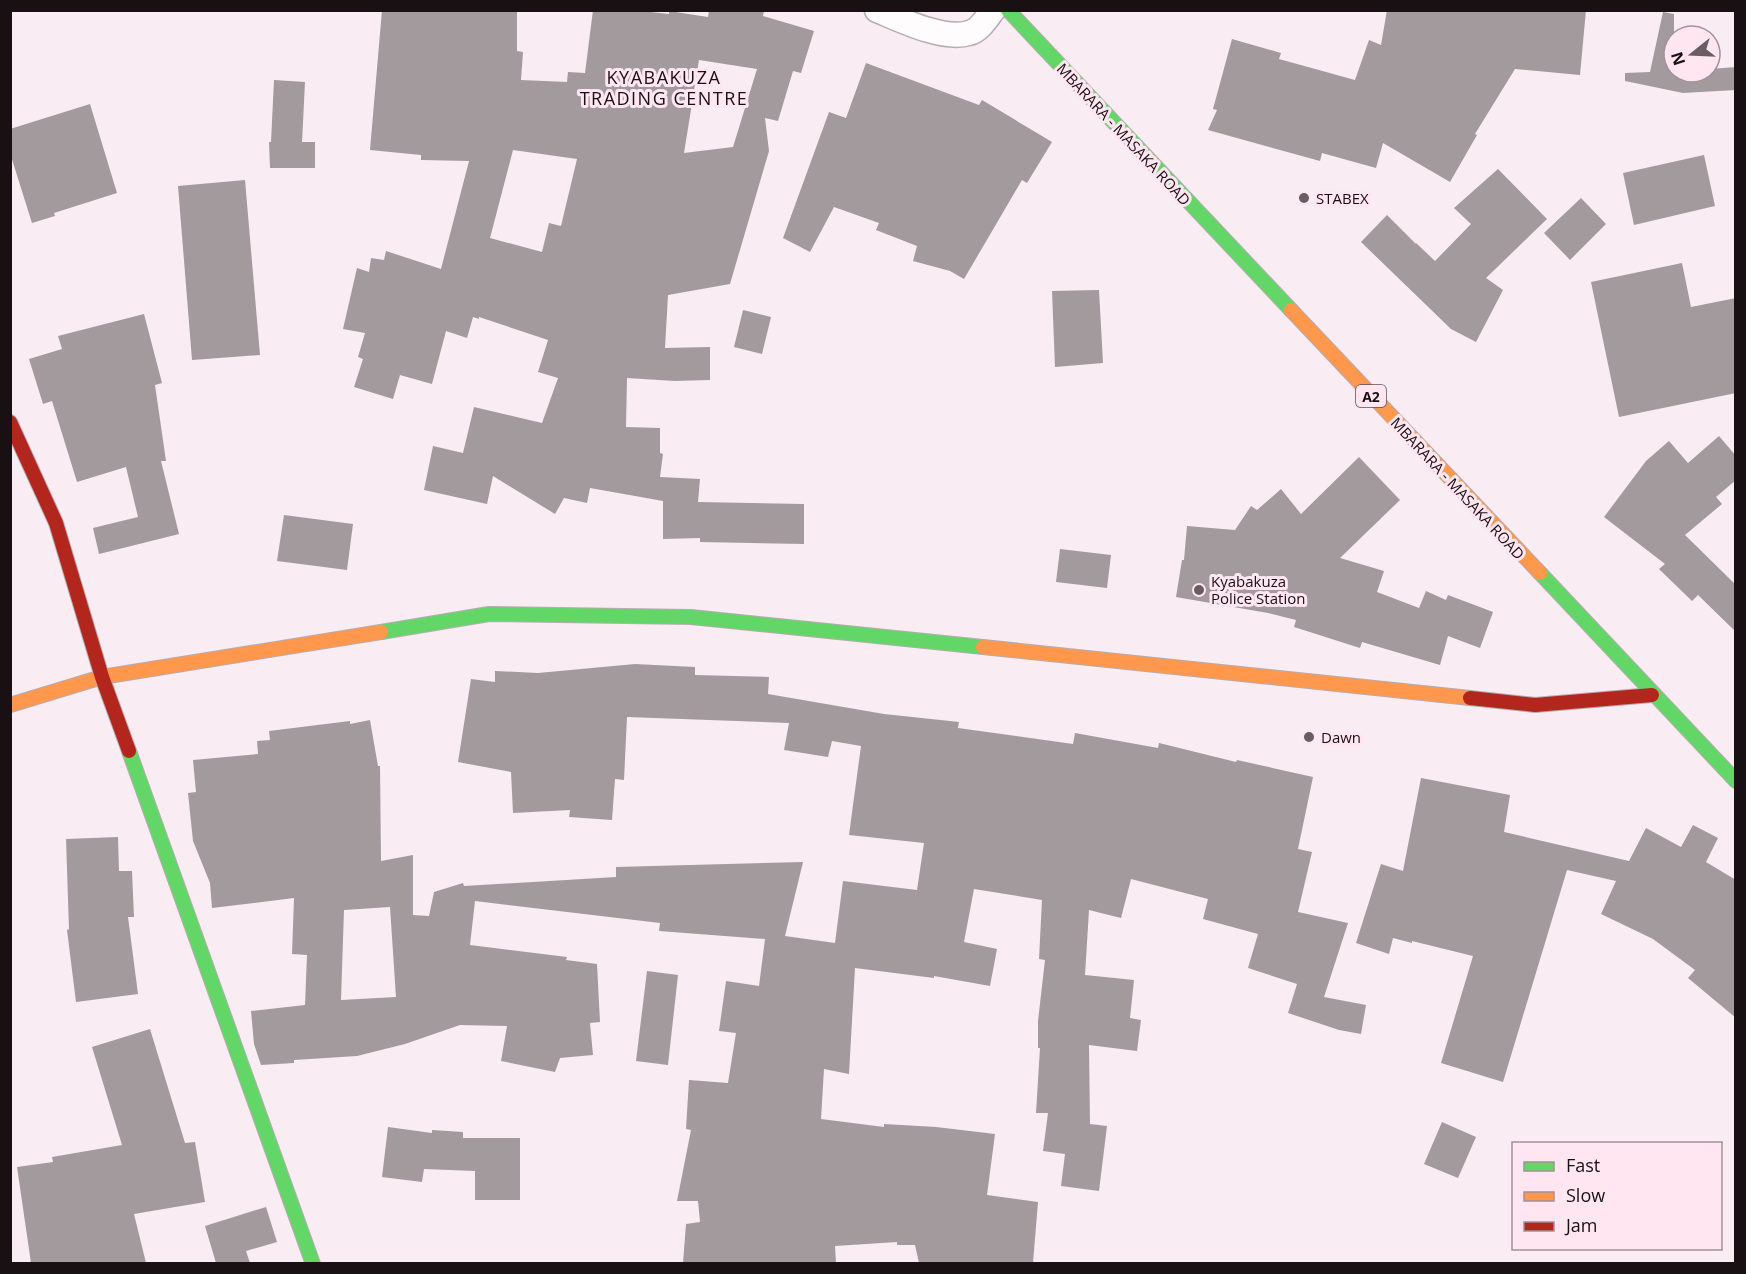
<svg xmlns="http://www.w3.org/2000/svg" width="1746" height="1274" font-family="'Open Sans',sans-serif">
<rect width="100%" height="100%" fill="#f9ecf2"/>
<path fill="#a39a9e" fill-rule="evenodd" d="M382 10H517V51L523 52 521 80 567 82 568 72 585 73 593 10H632L669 14V11L708 17 709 10H764L763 16 814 31 801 73 793 71 778 121 765 118 769 151 730 284 668 295 665 348 710 347V380L675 381 627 378 626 427 660 428V453L663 454 660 477 700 479 698 502 804 504V544L700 542V538L663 539V501L590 488 587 503 564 498 555 514 493 476 487 504 424 490 433 446 463 453 474 407 542 423 558 378 538 372 548 340 479 317V319L473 317 467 338 446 331 432 384 400 375 393 399 354 387 363 359 358 357 365 333 343 329 357 268 369 272 371 258 384 260 386 251 441 269 469 161 421 160V155L370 150ZM699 60 757 69 733 147 684 153ZM513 150 577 159 561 226 549 223 542 252 490 238Z
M1387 10H1586L1580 75 1515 69 1475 134 1477 135 1450 182 1383 143 1376 168 1322 153 1320 161 1208 130 1217 110 1213 109 1232 39 1281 53 1279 59 1355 80 1369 40 1381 45Z
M1663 12 1674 14V72H1710V69L1736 67V90L1683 93 1625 81V73L1650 72Z
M866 63 979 105 982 100 1052 142 1027 183 1022 180 964 279 950 271 913 261 917 246 876 230 879 223 834 207 810 252 783 238 829 112 846 118Z
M274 80 305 82 302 142H315V168H270L269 142H271Z
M90 104 117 193 54 213 55 216 32 223 10 153V129Z
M1704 155 1715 206 1634 225 1623 173Z
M1498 169 1547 219 1486 278 1503 290 1476 342 1451 329 1361 242 1387 215 1415 243 1414 244 1416 243 1435 261 1471 224 1454 208Z
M245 180 260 355 192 360 178 186Z
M1581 198 1606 224 1570 260 1544 233Z
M1682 263 1691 307 1736 298V393L1619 417 1591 282Z
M1099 290 1103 363 1055 367 1052 291Z
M743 310 771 317 762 354 734 347Z
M144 314 162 383 155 385 166 461H161L179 534 99 554 93 528 138 517 126 467 77 482 52 401 43 404 29 359 62 349 58 336Z
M1719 436 1736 456V480L1716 497 1722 504 1685 535 1736 585V632L1698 595 1692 601 1659 569 1665 564 1604 517 1646 461 1669 441 1688 463Z
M1359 457 1400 500 1340 558 1384 571 1377 592 1419 608 1426 591 1446 600 1448 595 1493 612 1480 648 1448 636 1440 665 1362 642 1360 648 1294 627 1296 620 1268 613 1176 597 1182 560H1184L1187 526 1235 530 1251 506 1257 510 1281 489 1301 514Z
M284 515 353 524 347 570 277 561Z
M1060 549 1111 555 1107 588 1056 582Z
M635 664 695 667V675L769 677 768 694 884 714 959 722 958 728 1073 744 1075 733 1158 748 1159 743 1236 762 1237 760 1313 777 1298 849 1312 852 1298 912 1348 923 1324 997 1366 1005 1361 1034 1339 1030 1288 1013 1297 984 1248 968 1258 934 1203 919 1208 899 1131 879 1121 918 1089 910 1085 975 1134 980 1130 1018 1141 1020 1137 1051 1089 1045 1090 1124 1107 1126 1099 1191 1061 1186 1065 1154 1043 1151 1048 1113H1036L1040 1048H1038V1021L1045 960 1039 959 1042 900 974 889 964 942 997 949 990 986 934 976V978L855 968 849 1074 824 1069 821 1119 884 1127V1124L936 1127 995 1134 987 1195 1038 1202 1033 1263H919L915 1245H897V1242L835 1246 836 1263H683L686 1224 700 1222 698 1201H677L691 1130 686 1129 689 1080 728 1083 736 1033 719 1031 726 981 759 986 765 939 659 931 660 923 475 901 470 945 567 957 566 960 597 964 600 1022 590 1023 593 1055 560 1058 555 1072 501 1061 507 1026 460 1025 405 1044 357 1056 294 1060V1063L261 1065 254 1044 251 1011 305 1005 307 955 292 954 294 898 212 908 210 883 193 841 188 793 196 792 193 760 258 754 257 741 270 740 269 731 350 721V724L370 720 378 766H380L381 861 413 855V915L429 916 434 892 463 883 464 886 616 877V867L803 862 785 936 835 943 843 881 917 890 924 843 849 835 861 746 832 741 828 757 784 750 789 723 627 717 624 780 615 779 612 820 569 817 570 810 513 813 511 772 458 762 471 679 495 682V671L538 673ZM390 907 396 997 341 1000 344 910Z
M1421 778 1510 795 1504 832 1629 861 1646 828 1681 847 1693 825 1718 838 1706 862 1736 880V1018L1688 978 1695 970 1653 939 1601 914 1616 881 1567 870 1503 1082 1441 1063 1473 956 1412 941V943L1393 938 1389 954 1356 943 1381 864 1403 871Z
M118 837 119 871H132L134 917H128L138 994 76 1002 67 930 69 929 66 839Z
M647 971 678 975 668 1065 636 1061Z
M150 1029 185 1143 195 1142 205 1202 134 1214 146 1263H31L17 1167 53 1162 52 1157 122 1145 92 1047Z
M1442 1122 1476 1137 1458 1178 1424 1164Z
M388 1127 432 1133V1130L463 1132V1138H520V1200H475V1171L424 1169 422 1182 382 1177Z
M266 1207 277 1242 246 1251 250 1263H216L205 1226Z"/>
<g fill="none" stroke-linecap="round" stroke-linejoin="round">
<defs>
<path id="street" d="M877 10C901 20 944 41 969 33 979 31 987 18 993 10"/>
<path id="fast" d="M1008 10 1291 310
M1540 573 1736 781
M381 632 489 614 691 617 983 647
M129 751 313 1264"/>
<path id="slow" d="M1291 310 1540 573
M983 647 1470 698
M10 705 102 677 381 632"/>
<path id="jam" d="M10 422 56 523 102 677 129 751
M1470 698 1535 705 1652 695"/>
</defs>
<use href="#street" stroke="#b6acb1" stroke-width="27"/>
<use href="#fast" stroke="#b6acb1" stroke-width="16"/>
<use href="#slow" stroke="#b6acb1" stroke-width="16"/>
<use href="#jam" stroke="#b6acb1" stroke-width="16"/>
<use href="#street" stroke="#fefcfd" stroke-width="24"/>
<use href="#fast" stroke="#63d668" stroke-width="14"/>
<use href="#slow" stroke="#ff974d" stroke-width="14"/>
<use href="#jam" stroke="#b3261e" stroke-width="14"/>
</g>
<g fill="#675d62" stroke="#ffe6f1" stroke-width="2">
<circle cx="1304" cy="198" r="6"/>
<circle cx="1199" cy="590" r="6"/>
<circle cx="1309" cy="737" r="6"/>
</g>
<g text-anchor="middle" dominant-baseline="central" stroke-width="6" stroke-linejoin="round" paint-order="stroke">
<rect fill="#ffe6f1" stroke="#5e5056" stroke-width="1.5" x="1356" y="385" width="30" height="22" rx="4.5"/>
<g font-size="14" font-weight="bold" fill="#191014">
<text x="1371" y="396">A2</text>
</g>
<g font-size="15" fill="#191014" stroke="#ffe6f1">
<text transform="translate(1124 134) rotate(47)">MBARARA - MASAKA ROAD</text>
<text transform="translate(1458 488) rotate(47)">MBARARA - MASAKA ROAD</text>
</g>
<g font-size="15" fill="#191014" stroke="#ffe6f1" text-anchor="start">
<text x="1316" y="198">STABEX</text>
<text x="1211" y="581">Kyabakuza<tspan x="1211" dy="17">Police Station</tspan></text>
<text x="1321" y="737">Dawn</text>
</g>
<g font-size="18" letter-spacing="1.5" fill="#191014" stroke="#ffe6f1">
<text x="664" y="77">KYABAKUZA<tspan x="664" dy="21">TRADING CENTRE</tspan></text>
</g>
</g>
<rect width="1746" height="1274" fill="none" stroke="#191014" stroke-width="24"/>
<rect x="1512" y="1142" width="210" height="108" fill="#ffe6f1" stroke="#a39099" stroke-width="1.5"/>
<rect x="1524" y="1162" width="30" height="9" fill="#63d668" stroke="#a39099" stroke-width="1.5"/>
<text x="1566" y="1172" font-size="18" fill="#191014">Fast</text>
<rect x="1524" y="1192" width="30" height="9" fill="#ff974d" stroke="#a39099" stroke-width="1.5"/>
<text x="1566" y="1202" font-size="18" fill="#191014">Slow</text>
<rect x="1524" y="1222" width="30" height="9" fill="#b3261e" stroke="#a39099" stroke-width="1.5"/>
<text x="1566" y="1232" font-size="18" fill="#191014">Jam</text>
<g transform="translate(1692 54) rotate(252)"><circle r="28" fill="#ffe6f1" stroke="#a39099" stroke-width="1.5"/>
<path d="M0-4.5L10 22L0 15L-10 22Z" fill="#675d62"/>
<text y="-9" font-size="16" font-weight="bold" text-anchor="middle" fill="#191014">N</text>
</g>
</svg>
